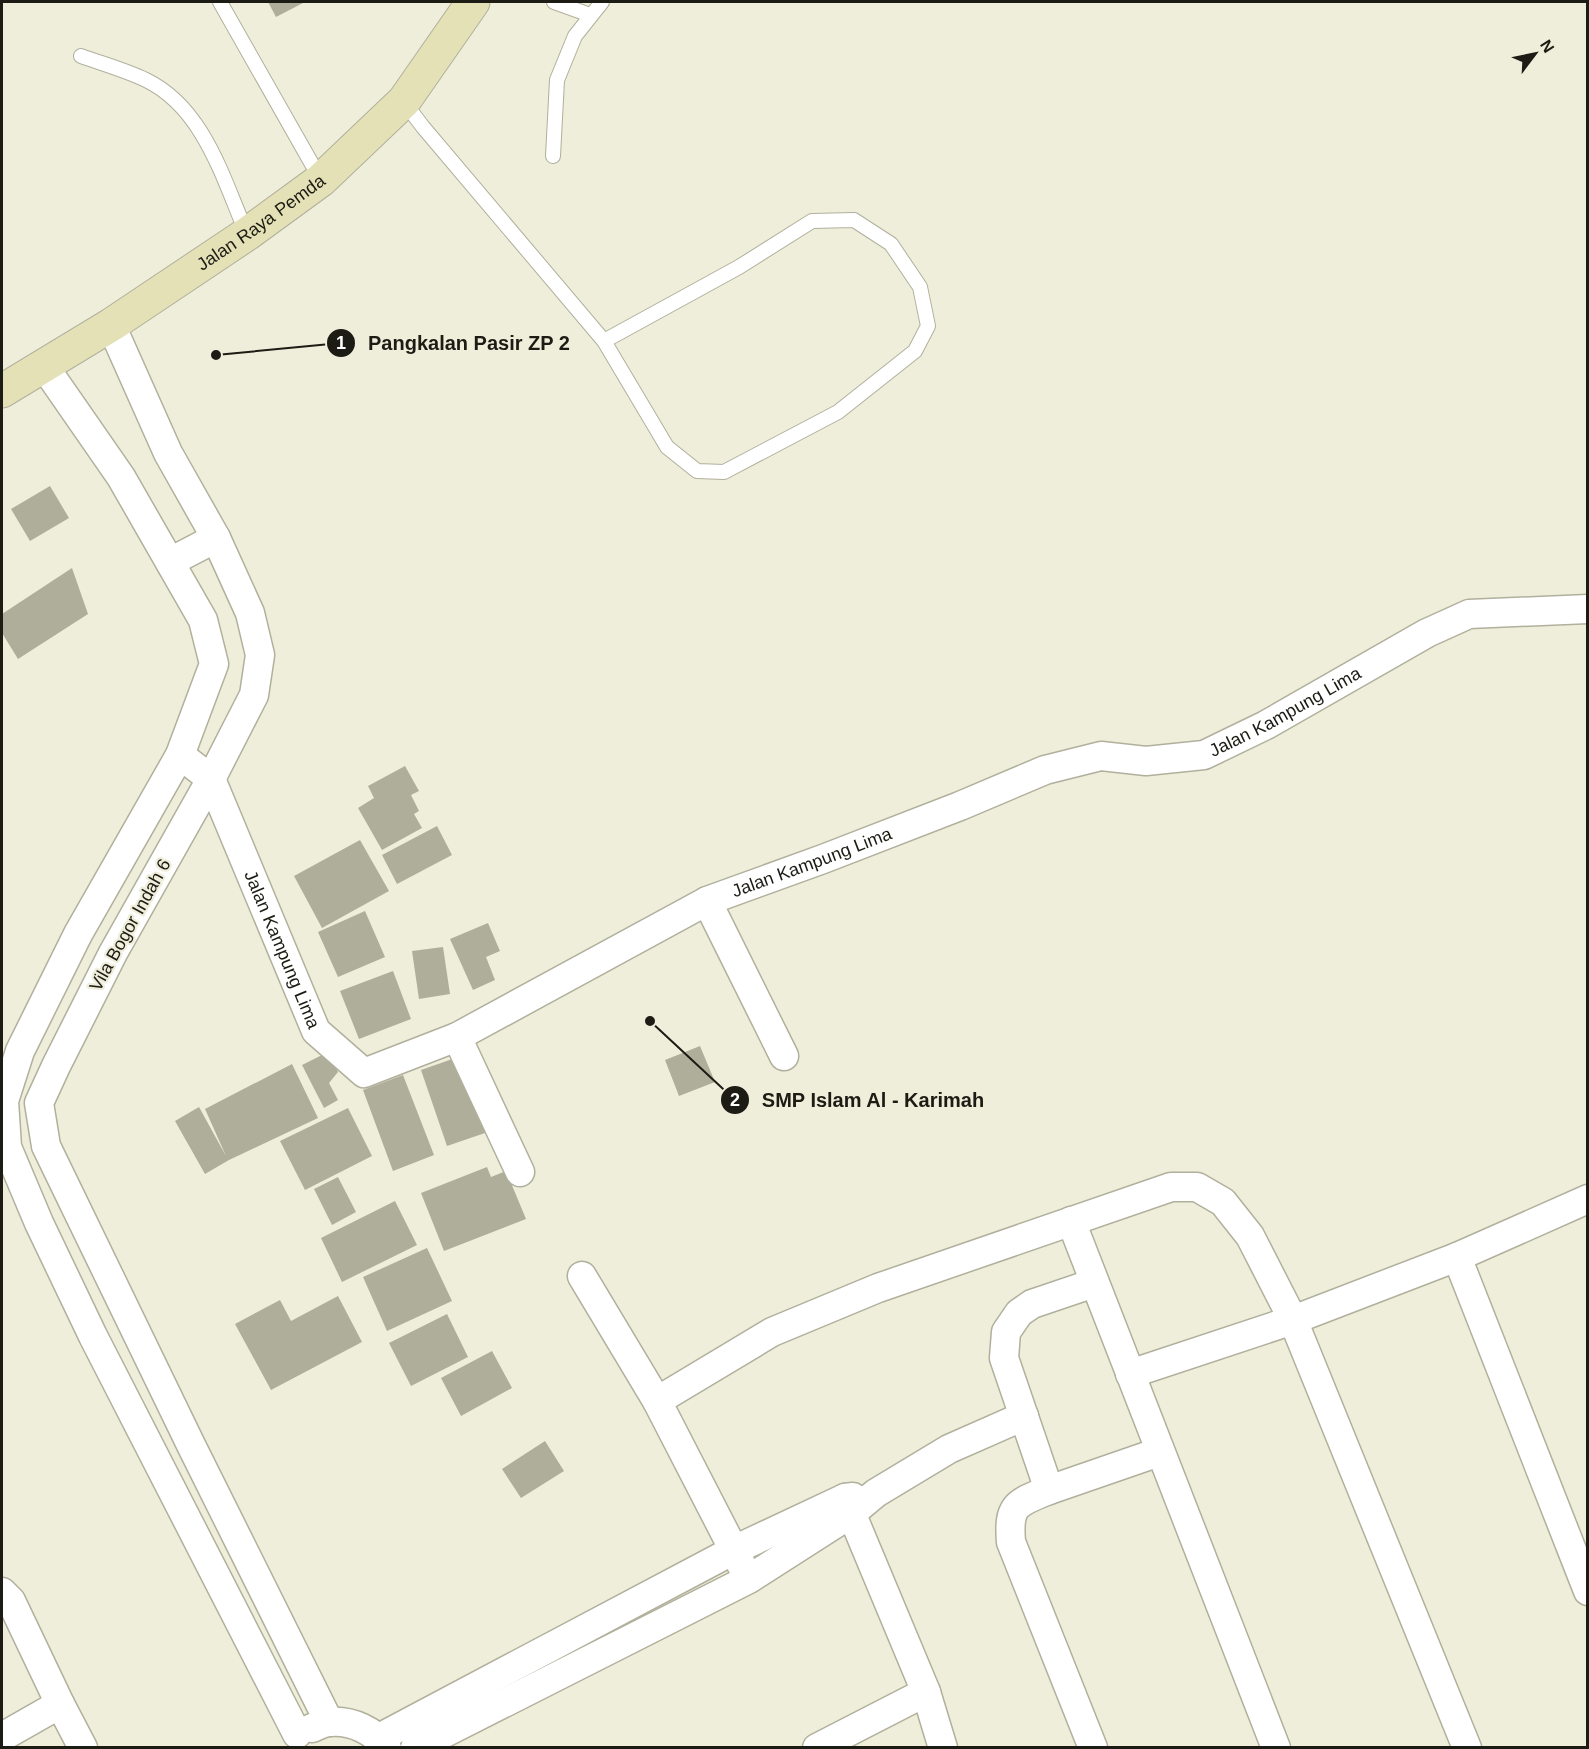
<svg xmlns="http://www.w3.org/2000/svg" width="1589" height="1749" font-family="Helvetica,sans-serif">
<rect width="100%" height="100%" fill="#efeeda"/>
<path fill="#afae9b" d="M268 2H305L276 17Z
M50 486 69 518 30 541 11 509Z
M72 568 88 614 18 659 2 633V614Z
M405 766 419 791 411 795 419 811 414 814 422 828 382 850 358 808 374 798 368 786Z
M437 826 452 855 397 884 382 855Z
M360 840 389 891 322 928 294 876Z
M365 911 385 957 338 977 318 932Z
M488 923 500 951 486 957 495 980 473 990 450 939Z
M443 947 450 994 419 999 412 951Z
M393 971 411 1019 359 1039 340 991Z
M700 1046 715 1082 679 1096 665 1060Z
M328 1052 338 1072 329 1083 338 1100 324 1108 302 1065Z
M458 1057 485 1133 447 1146 421 1070Z
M292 1064 318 1118 229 1160 205 1174 175 1121 199 1107 226 1156 205 1109Z
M403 1075 434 1155 393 1171 363 1090Z
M348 1108 372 1156 305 1190 280 1141Z
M487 1167 491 1177 506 1171 526 1219 444 1251 421 1193Z
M338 1177 356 1212 332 1225 314 1189Z
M395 1201 417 1245 342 1282 321 1238Z
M427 1248 452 1301 387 1331 363 1277Z
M338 1296 362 1342 271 1390 235 1324 280 1300 291 1321Z
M447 1314 468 1357 411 1386 389 1343Z
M492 1351 512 1388 461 1416 441 1378Z
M545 1441 564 1471 521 1498 502 1469Z"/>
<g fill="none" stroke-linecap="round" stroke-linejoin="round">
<defs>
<path id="service" d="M220 2 321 180
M554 2 590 15
M81 56C103 64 125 70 146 80 204 108 223 179 247 234
M404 102 423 127 604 341 667 447 697 471 724 472 838 412 915 351 928 326 920 287 891 244 854 220 812 221 739 267 604 341
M553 156 557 80 575 36 602 2"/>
<g id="minor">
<path d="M111 325 168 453 216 538 250 613 260 655 254 695 211 779 113 953 56 1066 39 1103 46 1146 191 1445 329 1722"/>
<path d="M44 366 121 477 203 620 214 664 180 755 78 934 20 1051 4 1101 7 1147 39 1223 93 1336 297 1734"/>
<path d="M170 562 216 538"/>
<path id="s1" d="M180 755 211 779 316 1031 364 1073 457 1037 707 901 823 859 960 806 1045 770 1101 756 1146 761 1204 755 1266 725 1427 633 1469 614 1588 609"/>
<path d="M707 901 784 1056"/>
<path d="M457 1037 520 1172"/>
<path d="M1071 1221 1276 1748"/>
<path d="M1457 1257 1588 1591"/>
<path d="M582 1276 657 1401 742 1566"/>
<path d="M1094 1283 1032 1304 1019 1313 1006 1332 1004 1358 1049 1490 1159 1452"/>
<path d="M1130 1374 1293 1320 1457 1257 1588 1199"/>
<path d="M657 1401 772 1332 878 1288 1171 1187H1197L1223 1202 1250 1236 1293 1320 1467 1748"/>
<path d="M1049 1490C1016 1503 1008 1505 1011 1542L1093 1748"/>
<path d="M2 1592 11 1601 60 1704 2 1737"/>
<path d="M926 1692 943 1748"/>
<path d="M60 1704 83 1748"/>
<path d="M312 1728C317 1726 324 1722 330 1722 352 1720 374 1731 387 1748"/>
<path d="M379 1738 734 1550 845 1498 853 1497"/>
<path d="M415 1748 749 1579 852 1513 876 1493 949 1449 1024 1416"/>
<path d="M817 1748 926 1692 845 1498"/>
</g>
<g id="secondary">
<path id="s2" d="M2 391 111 325 247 234 321 180 404 101 473 2"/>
</g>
</defs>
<use href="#service" stroke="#b1b09d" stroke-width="16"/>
<use href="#minor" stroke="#b1b09d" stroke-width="31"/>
<use href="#secondary" stroke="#b1b09d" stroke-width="35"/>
<use href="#service" stroke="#fff" stroke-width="14"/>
<use href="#minor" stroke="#fff" stroke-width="28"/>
<use href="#secondary" stroke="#e4e1b6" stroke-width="33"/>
</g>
<g text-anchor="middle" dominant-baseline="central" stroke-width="4.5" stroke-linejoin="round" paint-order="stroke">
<g font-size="18" fill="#1c1b14" stroke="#efeeda">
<text stroke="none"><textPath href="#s2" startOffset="309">Jalan Raya Pemda</textPath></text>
<text stroke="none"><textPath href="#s1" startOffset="1376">Jalan Kampung Lima</textPath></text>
<text stroke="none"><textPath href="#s1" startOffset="872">Jalan Kampung Lima</textPath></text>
<text transform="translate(130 925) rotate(-61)">Vila Bogor Indah 6</text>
<text stroke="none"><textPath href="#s1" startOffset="224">Jalan Kampung Lima</textPath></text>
</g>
</g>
<path fill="none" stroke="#1c1b14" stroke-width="2" d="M216 355L341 343M650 1021L735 1100"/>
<g fill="#1c1b14" stroke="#efeeda" stroke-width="2">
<circle cx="216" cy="355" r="6"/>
<circle cx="650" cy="1021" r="6"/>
<circle cx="341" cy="343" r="15"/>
<circle cx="735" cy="1100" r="15"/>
</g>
<g font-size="18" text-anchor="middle" font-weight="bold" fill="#fff">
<text x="341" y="349">1</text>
<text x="735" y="1106">2</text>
</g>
<g font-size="20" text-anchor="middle" font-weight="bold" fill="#1c1b14" stroke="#efeeda" stroke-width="4.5" stroke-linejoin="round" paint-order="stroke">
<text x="469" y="350">Pangkalan Pasir ZP 2</text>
<text x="873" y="1107">SMP Islam Al - Karimah</text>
</g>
<rect width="1589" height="1749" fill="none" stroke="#1c1b14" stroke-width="6"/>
<g transform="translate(1535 54) rotate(58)" stroke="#efeeda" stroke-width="4.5" paint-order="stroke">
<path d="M0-4.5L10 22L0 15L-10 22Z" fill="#1c1b14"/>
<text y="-9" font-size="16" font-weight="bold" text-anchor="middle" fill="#1c1b14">N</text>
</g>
</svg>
